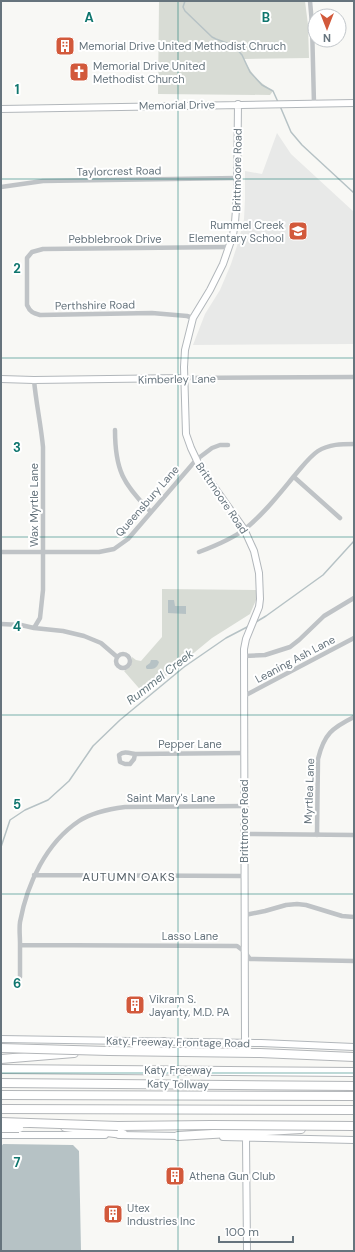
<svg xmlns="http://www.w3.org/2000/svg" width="355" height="1252" font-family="'DM Sans',sans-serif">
<rect width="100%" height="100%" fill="#f8f8f5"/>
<path fill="#e8e9e8" d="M277 133 291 154 354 212V344L193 345 205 314 220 290 231 264 238 243 244 219 245 199V171L262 174Z"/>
<path fill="#d8dcd5" d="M159 1H305L308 25 309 58 244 59C250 73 260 83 273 91L270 95 158 94Z
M162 589 257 590 256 600 250 614 212 638 144 694 124 671 131 666 132 657 136 660 141 661 162 637Z"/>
<path fill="#b6c2c5" d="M168 600H174L175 606H186V614L168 613Z
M151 660H157L159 662C157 669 153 669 147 669L146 668V666L150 663Z
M3 1144 73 1145 79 1151 81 1251H1V1147Z"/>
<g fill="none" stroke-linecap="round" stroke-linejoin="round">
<path stroke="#b6c2c5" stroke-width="1.5" d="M185 1 183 7 185 11 212 37 216 39 232 45 235 47 242 55 250 72 262 85 273 91 278 102
M280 106 291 132 302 145 354 193
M256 622 266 616 323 575 354 541
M1 847 10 820 25 810 48 800 69 781 93 746 120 720 184 667 226 638 249 626"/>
<defs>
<path id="secondary" d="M238 104 237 197 235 222 233 235 223 264 210 290 193 318 185 350 184 367 186 434 191 448 200 467 244 529 254 551 259 573 260 599 259 607 246 639 244 649 245 1043
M1 109 354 103
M1 379 34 380 184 378
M1 1039 261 1043 354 1047
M1 1135H105
M119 1135 181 1136
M223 1137 354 1140
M246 1138 247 1251"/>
<path id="highway" d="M137 1047 149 1046 164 1042
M109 1051 260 1053 354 1057
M1 1059 74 1053
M1 1069 354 1072
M1 1083 354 1086
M1 1095 354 1096
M1 1109 354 1110
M118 1126 211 1125
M65 1127 123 1134
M178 1136 301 1129"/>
</defs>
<use href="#secondary" stroke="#b2b7bb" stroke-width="8"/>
<use href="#highway" stroke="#b3b6b9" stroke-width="10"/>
<path stroke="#bfc3c6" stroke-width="4.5" d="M310 1 312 24 314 104
M1 187 43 181 237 178
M193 318 187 316 152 313 40 315C33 313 30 312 27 305V258L32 252 43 249 229 247
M184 378 354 377
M34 380C36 403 41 425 43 447V590L40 618 34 628
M115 430C115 470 123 484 151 512
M294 477 340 518
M1 552H99L114 549 128 539 196 460 212 448 220 445H228
M199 552C215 546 232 539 245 529 264 514 280 493 295 475 302 467 309 457 318 451 329 444 342 444 354 444
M1 624 21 625 34 628 63 631 84 636 101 643 116 656
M116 661a7 7 0 1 1 14 0a7 7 0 1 1-14 0Z
M244 656 265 655 290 647 299 640 324 616 354 598
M244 696 354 638
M135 754 134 759 130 764H125L120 762 119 755C124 751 129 753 135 754L244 753
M244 834 354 835
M317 835 318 759C324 734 332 728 354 717
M34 875 244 876
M245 915 265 911 286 905 297 904 306 905 342 916 354 917
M20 945 237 946 245 952 250 959 354 961
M20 977C20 966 20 955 20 943 20 936 19 929 20 922 27 884 46 843 79 821 93 812 109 809 125 807L244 806"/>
<use href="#secondary" stroke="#fff" stroke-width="6"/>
<use href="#highway" stroke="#fff" stroke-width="8"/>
<defs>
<path id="highway-bridge" d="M1 1048 109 1051
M1 1122 118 1126
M211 1125 354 1126
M1 1128H19"/>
</defs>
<use href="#highway-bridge" stroke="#b3b6b9" stroke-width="10" stroke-linecap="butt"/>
<use href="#highway-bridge" stroke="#fff" stroke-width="8"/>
</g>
<path fill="none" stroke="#0f766e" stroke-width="1" stroke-opacity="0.55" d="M178 1V1251M1 179H354M1 358H354M1 537H354M1 715H354M1 894H354M1 1073H354"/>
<defs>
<symbol id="building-square" viewBox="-11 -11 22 22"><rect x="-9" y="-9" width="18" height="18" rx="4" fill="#d2593b" stroke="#fff"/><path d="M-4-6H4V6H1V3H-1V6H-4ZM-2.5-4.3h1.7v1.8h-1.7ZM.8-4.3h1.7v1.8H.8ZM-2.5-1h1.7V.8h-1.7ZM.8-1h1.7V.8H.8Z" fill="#fff"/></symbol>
<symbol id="church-square" viewBox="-11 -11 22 22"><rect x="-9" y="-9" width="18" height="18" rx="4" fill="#d2593b" stroke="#fff"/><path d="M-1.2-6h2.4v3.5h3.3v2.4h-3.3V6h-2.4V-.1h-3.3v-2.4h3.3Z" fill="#fff"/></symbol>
<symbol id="school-square" viewBox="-11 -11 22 22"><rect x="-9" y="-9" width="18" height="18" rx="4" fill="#d2593b" stroke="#fff"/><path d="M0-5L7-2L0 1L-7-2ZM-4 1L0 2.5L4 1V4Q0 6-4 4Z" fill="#fff"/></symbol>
</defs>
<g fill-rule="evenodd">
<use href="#building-square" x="54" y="35" width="22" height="22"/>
<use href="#church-square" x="68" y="61" width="22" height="22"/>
<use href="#school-square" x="287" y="220" width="22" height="22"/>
<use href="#building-square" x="124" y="994" width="22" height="22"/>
<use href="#building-square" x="164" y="1165" width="22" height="22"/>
<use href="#building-square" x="102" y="1203" width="22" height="22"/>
</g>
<g text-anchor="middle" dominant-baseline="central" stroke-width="4" stroke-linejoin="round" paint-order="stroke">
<g font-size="11" fill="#66747d" stroke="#fff" text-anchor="start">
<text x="79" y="46">Memorial Drive United Methodist Chruch</text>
<text x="93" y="66">Memorial Drive United<tspan x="93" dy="13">Methodist Church</tspan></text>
<text x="284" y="225" text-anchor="end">Rummel Creek<tspan x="284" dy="13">Elementary School</tspan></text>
<text x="149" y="999">Vikram S.<tspan x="149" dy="13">Jayanty, M.D. PA</tspan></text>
<text x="189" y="1176">Athena Gun Club</text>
<text x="127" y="1208">Utex<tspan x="127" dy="13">Industries Inc</tspan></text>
</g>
<g font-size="11" fill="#66747d" stroke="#fff">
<text transform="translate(177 105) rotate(-1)">Memorial Drive</text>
<text transform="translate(237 170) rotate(-89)">Brittmoore Road</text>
<text transform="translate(119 171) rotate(-1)">Taylorcrest Road</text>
<text x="115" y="239">Pebblebrook Drive</text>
<text transform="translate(95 305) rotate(-1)">Perthshire Road</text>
<text transform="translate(177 379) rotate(-1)">Kimberley Lane</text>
<text transform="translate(222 498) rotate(56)">Brittmoore Road</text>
<text transform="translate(147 501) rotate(-49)">Queensbury Lane</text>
<text transform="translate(34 505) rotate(-90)">Wax Myrtle Lane</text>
<text transform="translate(295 659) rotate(-28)">Leaning Ash Lane</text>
<text x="190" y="744">Pepper Lane</text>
<text transform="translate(309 791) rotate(-88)">Myrtlea Lane</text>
<text x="171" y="798">Saint Mary's Lane</text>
<text transform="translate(244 821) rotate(-90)">Brittmoore Road</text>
<text x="190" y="936">Lasso Lane</text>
<text transform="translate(178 1042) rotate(1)">Katy Freeway Frontage Road</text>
<text x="178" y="1070">Katy Freeway</text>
<text transform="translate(178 1084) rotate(1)">Katy Tollway</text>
</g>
<g font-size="12" font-style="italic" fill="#66797f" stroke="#fff">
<text transform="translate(160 677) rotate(-38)">Rummel Creek</text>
</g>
<g font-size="12" letter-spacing="1" fill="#576269" stroke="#fff">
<text x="129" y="877">AUTUMN OAKS</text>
</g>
</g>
<g font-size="13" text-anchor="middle" font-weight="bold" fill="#0f766e" stroke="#fff" stroke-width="4" stroke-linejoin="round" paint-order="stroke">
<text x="89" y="22">A</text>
<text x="266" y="22">B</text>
<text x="17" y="94">1</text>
<text x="17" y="273">2</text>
<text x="17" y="452">3</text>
<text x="17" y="631">4</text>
<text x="17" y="809">5</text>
<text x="17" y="988">6</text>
<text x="17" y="1167">7</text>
</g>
<rect width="355" height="1252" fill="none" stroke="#66747d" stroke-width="4"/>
<g transform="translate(327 28) rotate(180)"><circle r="19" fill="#ffffff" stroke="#c2c7cb"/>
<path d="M0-3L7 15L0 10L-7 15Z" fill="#d2593b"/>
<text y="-6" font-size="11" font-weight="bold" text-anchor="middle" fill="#66747d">N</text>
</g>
<path d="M219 1236v6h74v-6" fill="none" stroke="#66747d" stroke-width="2"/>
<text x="225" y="1236" font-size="12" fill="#66747d" stroke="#ffffff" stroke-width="3" paint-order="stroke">100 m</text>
</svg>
